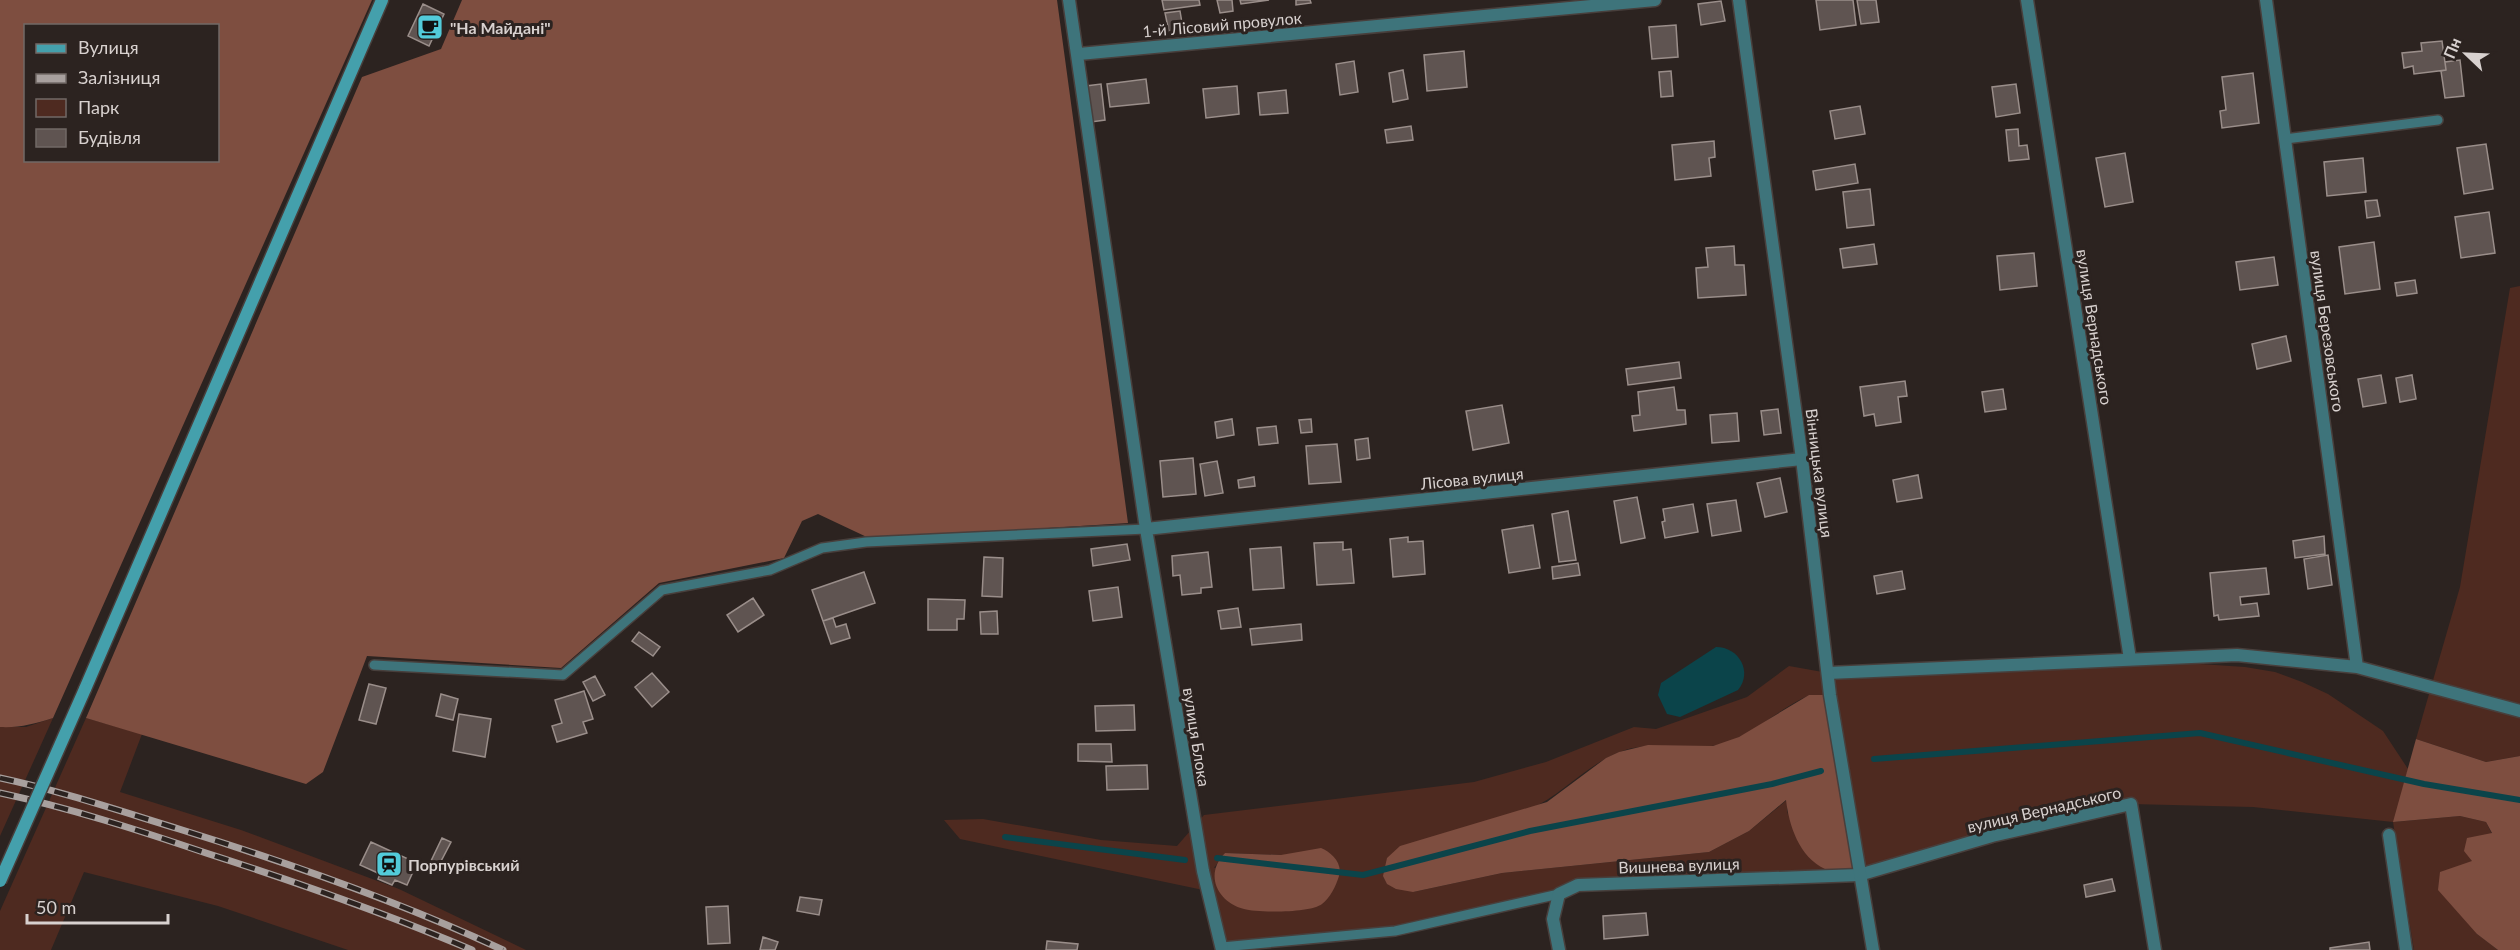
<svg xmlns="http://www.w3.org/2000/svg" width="2520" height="950" font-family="Lato,sans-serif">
<rect width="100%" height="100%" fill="#2c2320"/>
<path fill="#4e2a20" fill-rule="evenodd" d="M2520 286V756L2486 762 2416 739 2460 587 2510 288Z
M2124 659 2245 667 2275 672 2302 682 2328 694 2383 731 2408 769 2394 822 2460 816 2486 822 2492 834 2473 861 2477 934 2498 950H2414L2393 822 2253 807 2131 804 1859 875 1578 885 1395 931 1222 947 1208 891 960 839 944 820 983 819 1101 840 1177 846 1204 815 1474 782 1546 762 1634 727 1656 729 1747 697 1789 666 1828 673ZM1810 695 1787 815V800L1749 831 1709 852 1502 873 1413 892 1528 810C1561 796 1584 767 1617 753 1649 739 1679 751 1712 746 1750 740 1776 709 1810 695ZM1225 853 1281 855 1214 868Z
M53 718 0 836V727H26Z
M86 718 142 734 120 792 241 830 399 889 526 950H348L218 906 84 872 51 950H0V911Z"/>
<path fill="#7e4e40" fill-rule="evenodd" d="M0 0H372L53 718C34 724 19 728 0 727ZM26 26H218V160H26Z
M462 0H1057L1128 523 871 539 818 514 802 521 784 558 659 583 561 668 367 656 323 772 306 784 86 718 362 77 441 49Z
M1809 695H1830L1859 875C1848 873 1835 873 1825 869 1799 857 1789 825 1786 800L1749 831 1709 852 1502 873 1413 892 1396 889 1387 884 1383 876 1387 858 1400 846 1547 802 1606 758 1619 752 1648 745 1713 746 1739 737Z
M2416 739 2486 762 2520 756V950H2498L2477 934 2438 890 2440 872 2472 861 2464 851 2467 838 2492 833 2486 822 2460 816 2393 822Z
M1321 848C1331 852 1343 863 1339 876 1336 886 1330 898 1322 904 1311 913 1258 913 1244 909 1217 902 1204 874 1225 853L1281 855Z"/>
<path fill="#0b444a" d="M1716 647C1739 647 1753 672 1738 690L1680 717 1667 714 1658 695 1661 683Z"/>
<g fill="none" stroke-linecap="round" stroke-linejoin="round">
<path stroke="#0b444a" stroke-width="6" d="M1874 759 2200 733 2424 784 2520 800
M1005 837 1185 860
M1217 858 1363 875 1530 831 1772 784 1821 771"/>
</g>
<path fill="#5f5451" stroke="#9a8e8a" stroke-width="1.5" d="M1162 0H1199L1200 5 1164 10Z
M1217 0H1232L1233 11 1220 13Z
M1240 0H1269L1241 4Z
M1296 0H1310L1311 3 1296 5Z
M1816 0H1853L1856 25 1820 30Z
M1857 0H1876L1879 22 1861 24Z
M1721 1 1725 21 1701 25 1698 4Z
M423 4 444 14 429 46 408 36Z
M1180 11 1183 29 1169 32 1165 13Z
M1676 25 1678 57 1652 59 1649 27Z
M2442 41 2446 70 2414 74 2413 66 2404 68 2402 53 2422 51 2421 43Z
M1464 51 1467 87 1427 91 1424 55Z
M2460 60 2464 96 2445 98 2441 71 2446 70 2445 62Z
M1354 61 1358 92 1340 95 1336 64Z
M1403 70 1408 99 1393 102 1389 73Z
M1671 71 1673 96 1661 97 1659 72Z
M2253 73 2259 123 2222 128 2220 111 2226 110 2222 77Z
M1146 79 1149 103 1110 107 1107 84Z
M1101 84 1105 120 1091 122 1086 86Z
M2016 84 2020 113 1996 117 1992 87Z
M1237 86 1239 114 1206 118 1203 89Z
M1286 90 1288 113 1260 115 1258 93Z
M1860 106 1865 134 1835 139 1830 111Z
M1411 126 1413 140 1387 143 1385 130Z
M2018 129 2019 146 2027 145 2029 159 2009 161 2006 130Z
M1714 141 1715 157 1709 158 1711 176 1675 180 1672 145Z
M2486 144 2493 189 2464 194 2457 148Z
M2125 153 2133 202 2105 207 2096 158Z
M2363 158 2366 192 2327 196 2324 162Z
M1855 164 1858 183 1816 190 1813 171Z
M1870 189 1874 225 1847 228 1843 192Z
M2377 200 2380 216 2367 218 2365 201Z
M2489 212 2495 253 2461 258 2455 217Z
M2374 242 2380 289 2345 294 2339 247Z
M1874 244 1877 264 1843 268 1840 249Z
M1734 246 1735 265H1744L1746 295 1698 298 1696 268 1708 267 1706 248Z
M2034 253 2037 286 2000 290 1997 256Z
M2274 257 2278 285 2240 290 2236 262Z
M2415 280 2417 293 2397 296 2395 283Z
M2286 336 2291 361 2257 369 2252 344Z
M1679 362 1681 378 1628 385 1626 369Z
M2381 375 2386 403 2363 407 2358 379Z
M2412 375 2416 399 2400 402 2396 378Z
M1905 381 1907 396 1898 397 1901 422 1876 426 1874 414 1864 416 1860 387Z
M1674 387 1677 410H1685L1686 424 1634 431 1632 416 1640 415 1638 392Z
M2003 389 2006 409 1985 412 1982 392Z
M1502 405 1509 443 1473 450 1466 411Z
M1778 409 1781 433 1764 435 1761 411Z
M1737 413 1739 441 1712 443 1710 415Z
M1232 419 1234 435 1217 438 1215 422Z
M1311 419 1312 432 1301 433 1299 420Z
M1276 426 1278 443 1259 445 1257 428Z
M1368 438 1370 458 1357 460 1355 440Z
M1337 444 1341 482 1309 484 1306 446Z
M1193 458 1196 494 1163 497 1160 461Z
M1217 461 1223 493 1205 496 1200 464Z
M1918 475 1922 498 1897 502 1893 480Z
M1254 477 1255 486 1239 488 1238 480Z
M1780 478 1787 512 1765 517 1757 483Z
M1637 497 1645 538 1621 543 1614 501Z
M1736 500 1741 531 1712 536 1707 504Z
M1693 504 1698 532 1665 538 1662 522 1665 521 1663 509Z
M1568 511 1576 560 1559 562 1552 514Z
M1533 525 1540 568 1509 573 1502 530Z
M2324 536 2325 554 2295 558 2293 541Z
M1408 537V542L1423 541 1425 574 1393 577 1390 539Z
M1343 542V550L1351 549 1354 583 1317 585 1314 543Z
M1127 544 1130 560 1093 566 1091 549Z
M1281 547 1284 588 1253 590 1250 549Z
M1208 552 1212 587 1201 588V593L1182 595 1180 575 1173 576 1172 556Z
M2328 555 2332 585 2308 589 2304 559Z
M984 557 1003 558 1002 597 982 596Z
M1578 563 1580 575 1553 579 1552 567Z
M2266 568 2269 594 2240 597 2241 605 2257 603 2259 616 2219 620 2218 615 2214 616 2210 573Z
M1902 571 1905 589 1877 594 1874 576Z
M864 572 875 603 823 621 812 590Z
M1118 587 1122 617 1093 621 1089 591Z
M753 598 764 615 738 632 727 615Z
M928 599 965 600 964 619H957V630H928Z
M1238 608 1241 627 1221 629 1218 611Z
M997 611 998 634H981L980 612Z
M833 618 836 627 846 624 850 638 831 644 823 621Z
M1301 624 1302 640 1252 645 1250 629Z
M639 632 660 647 653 656 632 641Z
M652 673 669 692 652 707 635 687Z
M595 676 605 695 593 701 583 682Z
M369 684 386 688 376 724 359 720Z
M584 691 593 719 583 722 587 733 557 742 552 726 562 723 555 700Z
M441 694 458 699 453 720 436 716Z
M1134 705 1135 730 1096 731 1095 706Z
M459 714 491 719 485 757 453 751Z
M1078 744H1111L1112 762 1078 761Z
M1147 765 1148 789 1107 790 1106 766Z
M442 838 451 842 439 865 431 861Z
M371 842 417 863 407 885 395 880 392 885 378 879 380 874 360 865Z
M2112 879 2115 891 2086 897 2084 885Z
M800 897 822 900 819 915 797 911Z
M728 906 730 943 708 944 706 907Z
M1646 913 1648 935 1604 939 1603 916Z
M763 937 778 942 775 950H760Z
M1047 941 1078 944 1077 950H1046Z
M2369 942 2370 950H2330V948Z"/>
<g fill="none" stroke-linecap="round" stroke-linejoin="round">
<defs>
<path id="service" d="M2285 139 2438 120
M374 665 563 675 662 590 770 570 822 548 866 542 1146 529
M1222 947 1395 931 1559 894"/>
<path id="minor" d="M1069 0 1146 529 1203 871 1222 950
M2027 0 2130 659
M2266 0 2357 667
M1079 54 1655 0
M1146 529 1802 459
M1828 673 2237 655 2357 667 2520 711
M2389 835 2406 950
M1559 950 1553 919 1559 894 1578 885 1859 875 1992 836 2131 804 2155 950"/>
<path id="tertiary" d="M1739 0 1802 459 1830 695 1873 950"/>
<path id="secondary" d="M85 689 382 0"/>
</defs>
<use href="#service" stroke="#483f3c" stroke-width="12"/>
<use href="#minor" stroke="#483f3c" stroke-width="15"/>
<use href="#tertiary" stroke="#483f3c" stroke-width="15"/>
<use href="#secondary" stroke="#483f3c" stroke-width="15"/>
<use href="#service" stroke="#3e747b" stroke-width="9"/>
<use href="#minor" stroke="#3e747b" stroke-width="12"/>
<use href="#tertiary" stroke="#3e747b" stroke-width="12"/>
<use href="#secondary" stroke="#44a0ac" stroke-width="12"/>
<defs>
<path id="rail" d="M0 778C61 791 120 811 179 829 289 863 398 901 503 950
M0 793C70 808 138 830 206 853 296 882 385 913 472 950"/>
</defs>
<use href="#rail" stroke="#a8a09e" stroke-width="7"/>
<use href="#rail" stroke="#2c2320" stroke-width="4.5" stroke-dasharray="14" stroke-linecap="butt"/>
<defs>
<path id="secondary-bridge" d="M0 881 85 689"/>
</defs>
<use href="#secondary-bridge" stroke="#483f3c" stroke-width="15" stroke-linecap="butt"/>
<use href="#secondary-bridge" stroke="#44a0ac" stroke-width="12"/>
</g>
<defs>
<symbol id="cafe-square" viewBox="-11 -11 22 22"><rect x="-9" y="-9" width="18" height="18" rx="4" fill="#52cbda" stroke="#2c2320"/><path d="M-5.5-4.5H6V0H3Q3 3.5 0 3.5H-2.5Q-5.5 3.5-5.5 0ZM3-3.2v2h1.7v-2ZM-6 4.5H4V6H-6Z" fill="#111"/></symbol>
<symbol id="station-square" viewBox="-11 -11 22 22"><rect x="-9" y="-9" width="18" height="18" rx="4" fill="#52cbda" stroke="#2c2320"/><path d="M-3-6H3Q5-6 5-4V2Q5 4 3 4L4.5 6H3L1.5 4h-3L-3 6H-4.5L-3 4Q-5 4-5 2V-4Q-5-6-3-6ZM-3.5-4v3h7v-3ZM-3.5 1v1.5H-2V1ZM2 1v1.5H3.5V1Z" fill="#111"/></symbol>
</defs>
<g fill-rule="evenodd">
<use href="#cafe-square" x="415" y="12" width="30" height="30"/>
<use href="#station-square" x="374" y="849" width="30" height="30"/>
</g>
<g text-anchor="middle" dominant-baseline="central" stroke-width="6" stroke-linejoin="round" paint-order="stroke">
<g font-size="16" fill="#d8d1cf" stroke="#2c2320">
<text transform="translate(1222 24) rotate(-5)">1-й Лісовий провулок</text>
<text transform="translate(2095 327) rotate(81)">вулиця Вернадського</text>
<text transform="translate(2328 331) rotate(82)">вулиця Березовського</text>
<text transform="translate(1820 473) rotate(83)">Вінницька вулиця</text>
<text transform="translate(1472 478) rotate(-6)">Лісова вулиця</text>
<text transform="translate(1197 737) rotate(81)">вулиця Блока</text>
<text transform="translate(2044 809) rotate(-13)">вулиця Вернадського</text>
<text transform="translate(1679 865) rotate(-2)">Вишнева вулиця</text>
</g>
<g font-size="16" font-weight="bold" fill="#d8d1cf" stroke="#2c2320" text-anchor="start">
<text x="450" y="27">"На Майдані"</text>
<text x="408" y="864">Порпурівський</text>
</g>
</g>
<rect x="24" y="24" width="195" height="138" fill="#2c2320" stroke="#716966" stroke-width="1.5"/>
<rect x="36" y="44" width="30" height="9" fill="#44a0ac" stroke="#716966" stroke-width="1.5"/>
<text x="78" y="54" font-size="18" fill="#d8d1cf">Вулиця</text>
<rect x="36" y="74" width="30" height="9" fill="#a8a09e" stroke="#716966" stroke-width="1.5"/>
<text x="78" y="84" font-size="18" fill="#d8d1cf">Залізниця</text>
<rect x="36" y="99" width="30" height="18" fill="#4e2a20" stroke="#716966" stroke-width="1.5"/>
<text x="78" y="114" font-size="18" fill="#d8d1cf">Парк</text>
<rect x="36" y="129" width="30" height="18" fill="#5f5451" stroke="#716966" stroke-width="1.5"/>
<text x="78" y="144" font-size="18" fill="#d8d1cf">Будівля</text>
<g transform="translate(2466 54) rotate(293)" stroke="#2c2320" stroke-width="4.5" paint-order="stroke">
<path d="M0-4.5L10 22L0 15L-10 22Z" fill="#d8d1cf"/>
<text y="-9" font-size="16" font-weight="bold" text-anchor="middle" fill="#d8d1cf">Пн</text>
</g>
<path d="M27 914v9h141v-9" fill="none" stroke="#d8d1cf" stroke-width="3"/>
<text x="36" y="914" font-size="18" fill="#d8d1cf" stroke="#2c2320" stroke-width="4.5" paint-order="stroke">50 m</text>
</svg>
